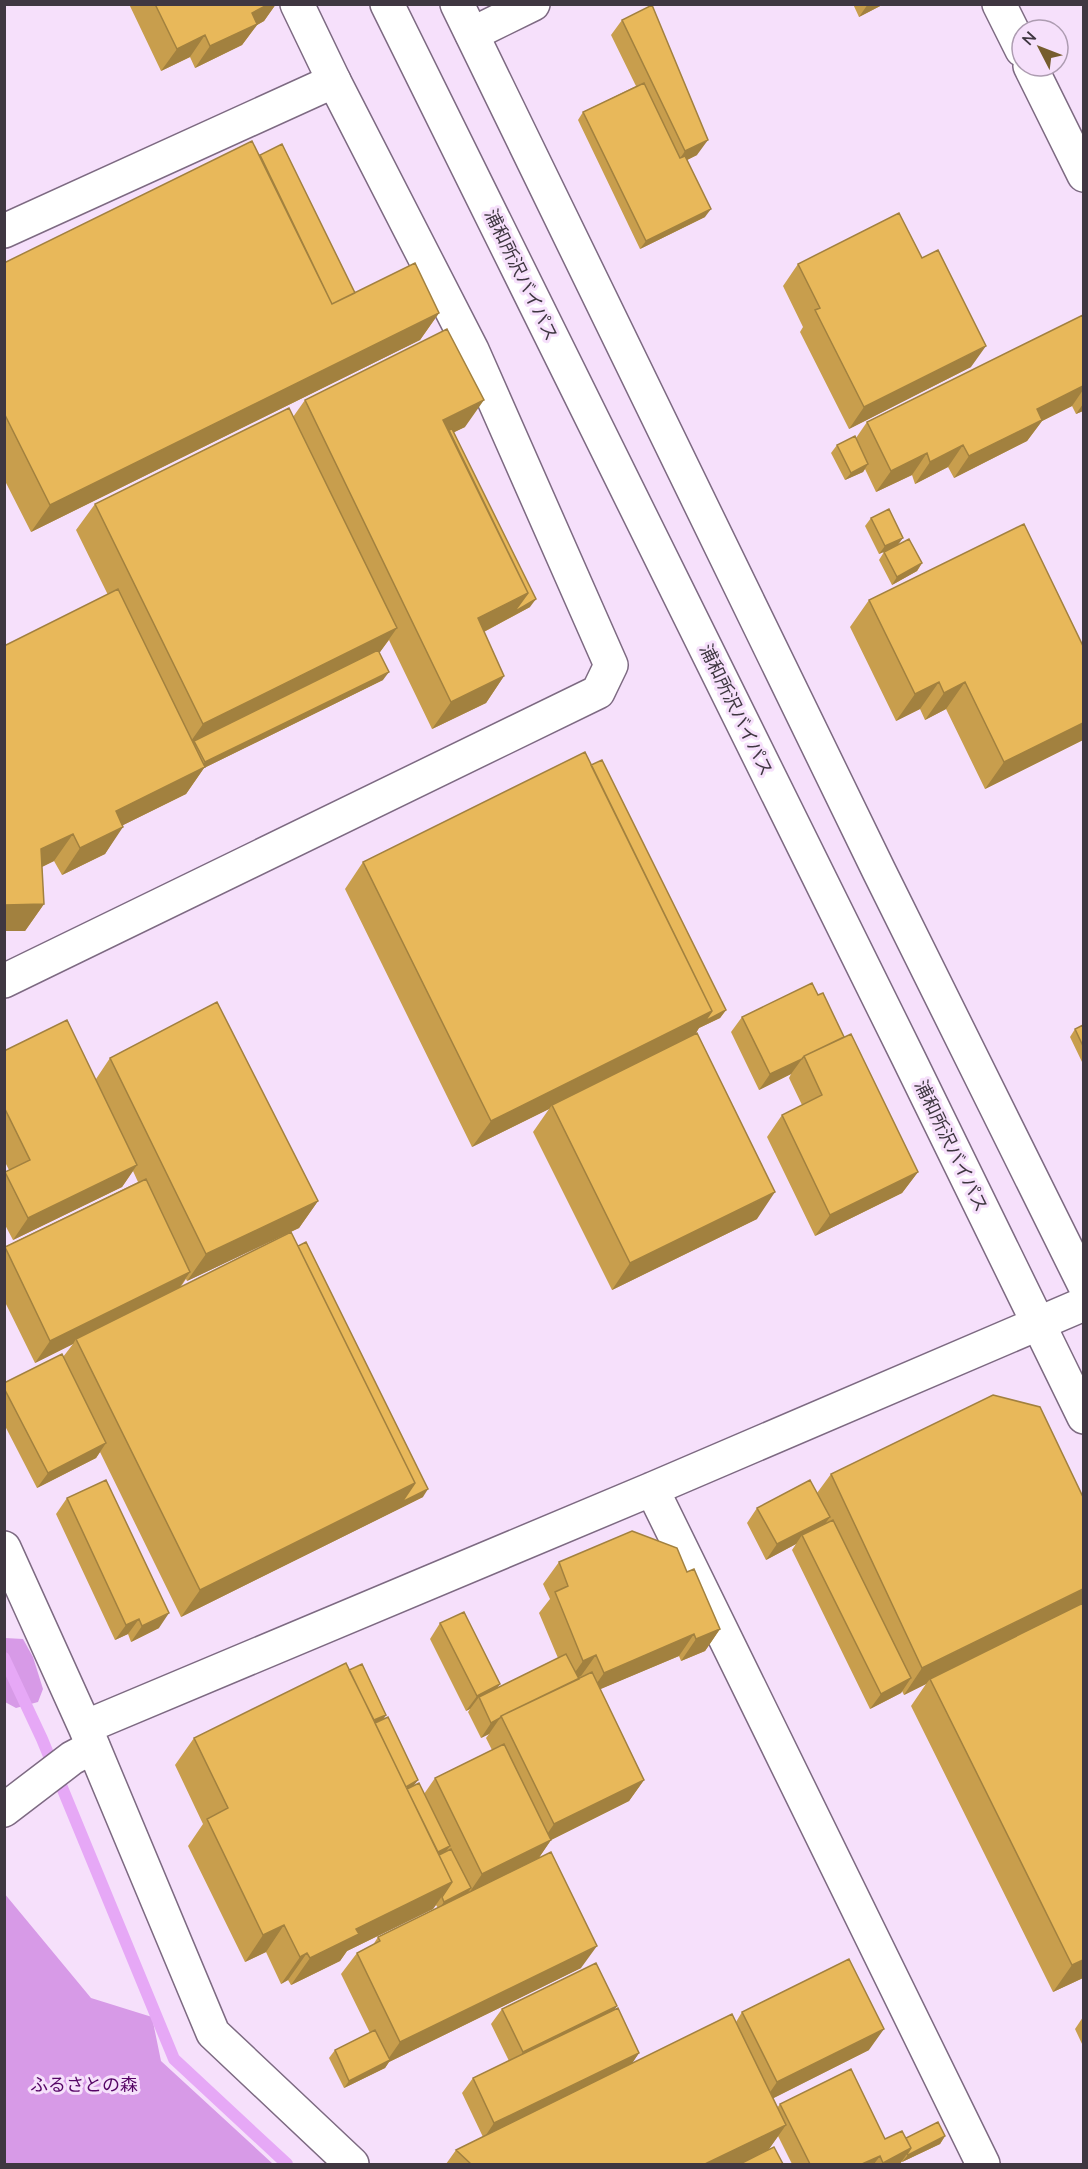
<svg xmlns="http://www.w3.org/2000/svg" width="1088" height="2169" font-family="'Nunito Sans','Noto Sans JP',sans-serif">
<rect width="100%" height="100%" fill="#f6e0fb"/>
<path fill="#d79ae7" d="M5 1638 23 1639 33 1657 43 1689 38 1702 16 1708 5 1702Z
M4 1893 91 1998 152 2017 161 2061 273 2164H5Z"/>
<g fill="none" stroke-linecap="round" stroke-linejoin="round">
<path stroke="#e6a8f6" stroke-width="12" d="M4 1658 42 1739 174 2059 287 2164"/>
<defs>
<path id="street" d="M4 231 334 81 472 350 611 665 598 692 4 981
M4 1810 72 1758 93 1747"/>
<path id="secondary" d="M297 4 334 81
M999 4 1022 50
M472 34 533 4
M1030 66 1084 175
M652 1489 983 2164
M4 1548 85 1727 213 2033 352 2164
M85 1727 652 1489 1084 1304"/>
<path id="highway" d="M387 4 908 1057 1084 1417
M457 4 879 871 1084 1284"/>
</defs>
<use href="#street" stroke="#7d6a82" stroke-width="36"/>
<use href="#secondary" stroke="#7d6a82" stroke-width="36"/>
<use href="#highway" stroke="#7d6a82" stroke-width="36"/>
<use href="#street" stroke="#fff" stroke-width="33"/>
<use href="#secondary" stroke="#fff" stroke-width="33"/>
<use href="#highway" stroke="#fff" stroke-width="33"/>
</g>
<path fill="#c89e4d" d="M129 4H276L264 21 257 25 242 45 195 68 190 57 161 71Z
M853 4H884L859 17Z
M622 20 697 155 687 160 705 217 640 249 578 120 583 112 636 86 611 35Z
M260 155 355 293 439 313 420 340 31 532 4 479V263Z
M798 264 971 367 849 429 800 332 803 327 783 286Z
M1083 315V411L1076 414 1072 406 1042 421 1027 441 954 478 948 467 915 484 912 475 876 492 865 469 863 472 845 480 831 453 837 445 856 438 867 422Z
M305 400 465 427 454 432 530 607 484 632 504 676 486 703 432 729 389 640 379 653 383 680 204 768 186 794 123 825 105 854 62 875 54 861 42 867 44 904 25 931H4V646L108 595 76 530 95 504 293 417Z
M871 518 898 545 922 563 917 571 892 585 879 560 884 552 890 549 879 554 865 526Z
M869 600 1083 740 985 789 946 709 925 720 920 709 896 721 850 627Z
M591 765 726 1010 720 1018 699 1028 695 1034 757 1219 612 1290 533 1132 549 1109 472 1147 345 889 363 862Z
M818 995 844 1037 918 1172 902 1193 815 1236 767 1137 782 1115 802 1105 789 1078 791 1074 759 1090 731 1032 742 1017Z
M1083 1025V1064L1070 1037 1075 1029Z
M4 1051 96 1079 110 1058 318 1201 299 1228 187 1281 186 1279 180 1288 423 1497 181 1617 100 1452 96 1458 37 1488 4 1424V1383L63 1357 73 1344 35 1363 4 1300V1247L138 1182 133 1171 122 1187 13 1240 4 1223V1173L9 1170 4 1160Z
M831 1474 1083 1978 1053 1992 911 1706 926 1684 904 1695 902 1691 901 1693 870 1709 792 1550 796 1544 766 1560 747 1523 757 1508 817 1493Z
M67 1498 159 1628 131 1642 128 1634 115 1640 56 1514Z
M559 1562 687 1572 720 1629 705 1651 681 1661 679 1656 600 1689 644 1780 629 1801 551 1840 538 1859 581 1968 389 2062 385 2068 344 2088 329 2058 335 2050 370 2033 341 1974 357 1953 373 1945 378 1937 438 1908 436 1905 433 1909 347 1951 340 1961 291 1985 288 1980 281 1984 266 1952 245 1962 188 1846 203 1824 175 1765 194 1738 386 1715 383 1719 414 1786 424 1794 435 1778 492 1750 486 1738 489 1734 481 1738 468 1712 470 1709 466 1711 430 1639 440 1623 500 1684 497 1688 558 1658 539 1613 550 1599 543 1584Z
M617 2006 614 2010 639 2053 631 2064 736 2022 742 2012 869 2050 773 2098 777 2108 780 2104 885 2139 945 2136 940 2144 902 2162V2161L899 2164H792L778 2136 768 2150 783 2164H446L456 2150 483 2137 462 2093 473 2078 509 2061 491 2024 502 2009Z
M1083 2017V2046L1075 2029Z"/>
<path fill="#a2813f" d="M269 4H276L264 21 257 25 242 45 195 68 210 46 252 13Z
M868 4H884L859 17Z
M205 35 190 57 161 71 177 49Z
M708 140 697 155 675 166 685 151Z
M711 209 705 217 640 249 646 241Z
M439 313 420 340 31 532 50 505Z
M986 346 971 367 849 429 864 407Z
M1083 386V390L1072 406 1042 421 1027 441 954 478 969 456 1037 409Z
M484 400 465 427 432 443 443 420Z
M1083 404V411L1076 414Z
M963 445 948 467 915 484 930 462Z
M927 453 912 475 876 492 891 471Z
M868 464 863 472 845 480 851 473Z
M903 538 897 546 879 554 885 546Z
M922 563 917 571 892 585 897 577Z
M528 593 536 599 530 607 459 645 478 618Z
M397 628 378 655 194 741 189 748 184 751 203 724Z
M389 672 383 680 204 768 186 794 97 838 116 811 200 769 205 762Z
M504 676 486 703 432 729 451 702Z
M939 682 920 709 896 721 915 694Z
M965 682 946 709 925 720 944 693Z
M1083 723V740L985 789 1004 762Z
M123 827 105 854 62 875 80 848Z
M73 834 54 861 23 876 41 849Z
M44 904 25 931H4V905Z
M726 1010 720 1018 699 1028 693 1038 552 1105 549 1109 472 1147 491 1121 712 1011Z
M802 1059 791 1074 759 1090 770 1074Z
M137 1165 122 1187 13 1240 28 1218Z
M918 1172 902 1193 815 1236 830 1215Z
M775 1192 757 1219 612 1290 630 1263Z
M318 1201 299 1228 187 1281 206 1254Z
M190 1272 175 1294 76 1339 73 1344 35 1363 50 1341Z
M106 1443 96 1458 37 1488 48 1473Z
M415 1483 397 1510 181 1617 200 1590Z
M428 1489 423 1497 397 1510 402 1502Z
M830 1517 819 1532 802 1535 796 1544 766 1560 777 1544Z
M1083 1589V1607L930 1679 926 1684 904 1695 922 1668Z
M169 1613 159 1628 131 1642 142 1626Z
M139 1619 128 1634 115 1640 126 1625Z
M720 1629 705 1651 681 1661 696 1639Z
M694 1634 679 1656 589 1694 604 1673Z
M596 1655 581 1676 568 1682 583 1661Z
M911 1678 901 1693 870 1709 881 1694Z
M500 1684 489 1699 479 1697 470 1709 466 1711 477 1696Z
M386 1715 381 1723 362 1726Z
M500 1718 489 1734 481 1738 491 1723Z
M418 1780 412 1788 394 1793Z
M644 1780 629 1801 539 1846 554 1824Z
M551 1840 536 1862 467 1896 482 1874Z
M450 1846 444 1854 426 1858Z
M452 1882 433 1909 347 1951 340 1961 291 1985 310 1958 356 1929Z
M471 1888 466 1896 438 1910 444 1902Z
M284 1925 266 1952 245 1962 263 1935Z
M597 1946 581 1968 389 2062 385 2068 344 2088 349 2081 386 2062 400 2042Z
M307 1953 288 1980 281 1984 300 1957Z
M1083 1960V1978L1053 1992 1072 1965Z
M617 2006 606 2021 512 2067 523 2052Z
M884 2029 869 2050 762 2104 777 2082Z
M639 2053 629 2068 484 2138 494 2123Z
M786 2125 767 2152 742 2164H705Z
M945 2136 940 2144 902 2162 908 2155Z
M911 2148 900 2164H882L883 2163Z
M880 2156 874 2164H862Z"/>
<path fill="#e8b85a" stroke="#a2813f" stroke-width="1.5" d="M155 4H269L252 13 257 24 210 46 205 35 177 49Z
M652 5 708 140 685 151 622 20Z
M644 83 680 158 685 156 711 209 646 241 583 112Z
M252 141 332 304 415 263 439 313 50 505 4 413V263Z
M282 144 355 293 332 304 260 155Z
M899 213 922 258 938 250 986 346 864 407 815 310 820 308 798 264Z
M1083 315V386L1037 409 1042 420 969 456 963 445 930 462 927 453 891 471 867 422Z
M447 329 484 400 443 420 528 593 478 618 504 676 451 702 305 400Z
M289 408 397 628 203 724 95 504Z
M452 429 536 599 514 612 528 593 449 430Z
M855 436 868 464 851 473 837 445Z
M889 509 903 538 885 546 871 518Z
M1024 524 1083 646V723L1004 762 965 682 944 693 939 682 915 694 869 600Z
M909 539 922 563 897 577 884 552Z
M118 589 205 767 116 811 123 827 80 848 73 834 41 849 44 904 4 905V646Z
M378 650 389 672 205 762 194 741Z
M585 752 712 1011 491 1121 363 862Z
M602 760 726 1010 705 1021 712 1011 591 765Z
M812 983 818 995 823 993 844 1037 804 1056 802 1059 770 1074 742 1017Z
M217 1002 318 1201 206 1254 110 1058Z
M67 1020 137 1165 28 1218 5 1172 30 1160 4 1107V1051Z
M1083 1025V1046L1075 1029Z
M697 1033 775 1192 630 1263 552 1105Z
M851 1034 918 1172 830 1215 782 1115 822 1095 804 1056Z
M146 1179 190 1272 50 1341 5 1247Z
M291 1232 415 1483 200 1590 76 1339Z
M306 1242 428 1489 402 1502 415 1483 298 1246Z
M62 1354 106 1443 48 1473 4 1388V1383Z
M993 1395 1040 1407 1083 1497V1589L922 1668 831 1474Z
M106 1480 169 1613 142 1626 139 1619 126 1625 67 1498Z
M810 1480 830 1517 777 1544 757 1508Z
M833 1520 911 1678 881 1694 802 1535Z
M632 1531 677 1548 687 1572 694 1569 720 1629 696 1639 694 1634 604 1673 596 1655 583 1661 555 1592 568 1586 559 1562Z
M1083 1603V1960L1072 1965 930 1679Z
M464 1612 500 1684 477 1696 440 1623Z
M566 1654 579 1679 501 1716 500 1718 491 1723 479 1697Z
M346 1663 452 1882 356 1929 359 1934 310 1958 307 1953 300 1957 284 1925 263 1935 207 1819 228 1808 194 1738Z
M362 1664 386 1715 374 1720 349 1670Z
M592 1672 644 1780 554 1824 501 1716Z
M388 1717 418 1780 406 1787 375 1723Z
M504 1744 551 1840 482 1874 435 1778Z
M419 1783 450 1846 438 1852 407 1789Z
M451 1849 471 1888 444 1902 442 1897 452 1882 439 1855Z
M551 1852 597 1946 400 2042 357 1953 380 1941 378 1937Z
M849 1959 884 2029 777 2082 742 2012Z
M596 1963 617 2006 523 2052 502 2009Z
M618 2008 639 2053 494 2123 473 2078Z
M732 2014 786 2125 705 2164H471L456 2150Z
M375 2030 390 2060 349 2081 335 2050Z
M851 2069 885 2139 902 2131 911 2148 883 2163 880 2156 862 2164H810L780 2104Z
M938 2122 945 2136 908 2155 907 2154 911 2148 906 2138Z
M774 2147 783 2164H740Z"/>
<g text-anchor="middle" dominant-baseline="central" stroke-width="6" stroke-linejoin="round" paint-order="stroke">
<g font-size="18" fill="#3f3741" stroke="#f6e0fb">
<text transform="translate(521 275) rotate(64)">浦和所沢バイパス</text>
<text transform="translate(736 710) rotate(64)">浦和所沢バイパス</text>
<text transform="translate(951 1146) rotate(64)">浦和所沢バイパス</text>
</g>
<g font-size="18" fill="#550465" stroke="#f6e0fb">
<text x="84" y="2085">ふるさとの森</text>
</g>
</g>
<rect width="1088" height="2169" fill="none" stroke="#3f3741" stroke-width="12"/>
<g transform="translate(1040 48) rotate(312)"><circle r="28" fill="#f6e0fb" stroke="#ad9cb1" stroke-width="1.5"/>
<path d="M0-4.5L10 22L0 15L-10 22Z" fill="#765d2e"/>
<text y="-9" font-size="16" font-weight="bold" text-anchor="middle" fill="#3f3741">N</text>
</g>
</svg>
